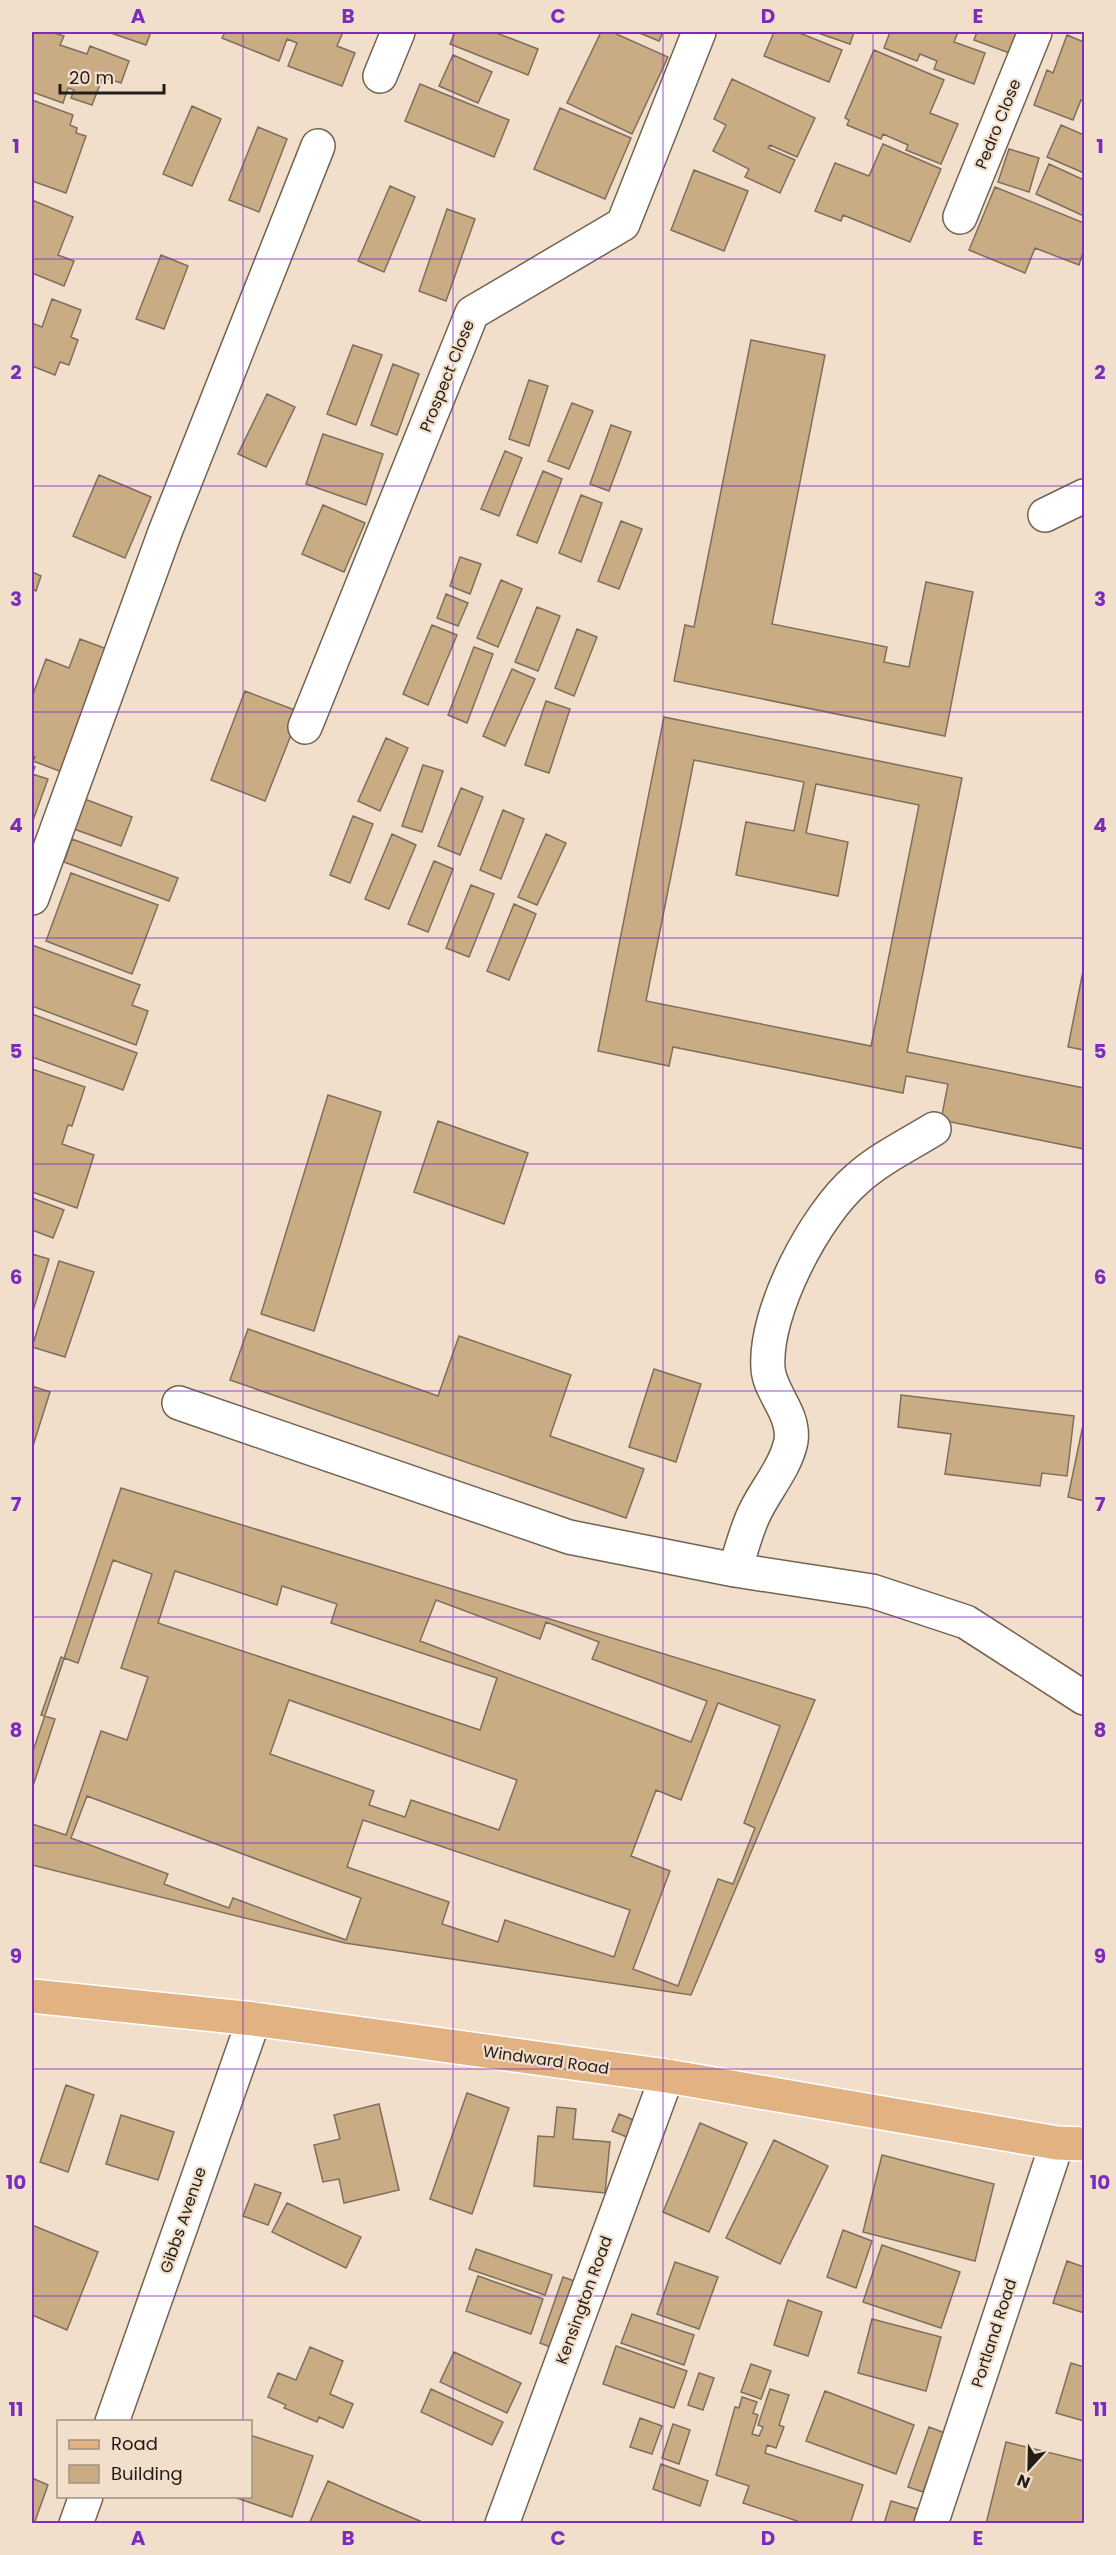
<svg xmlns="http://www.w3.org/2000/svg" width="1116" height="2555" font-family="Poppins,sans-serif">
<rect width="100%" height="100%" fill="#f1dfcb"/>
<path fill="#caac84" stroke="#7e6f5c" stroke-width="1.5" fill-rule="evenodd" d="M33 32H51L64 36 60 45 87 54 90 46 129 61 121 83 103 77 92 105 71 98 74 90 68 88 63 103 32 92Z
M108 32H151L146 45Z
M225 32H343L337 46 355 53 342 86 288 66 297 43 287 39 279 61 222 38Z
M455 32H494L538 49 528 75 450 44Z
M601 32H612L668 57 632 134 567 103Z
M637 32H663L659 41Z
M774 32H797L842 50 829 82 764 56Z
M815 32H854L850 44Z
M890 32H958L954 42 985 53 974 84 934 69 937 61 920 54 917 61 884 48Z
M977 32H1024L1015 55 974 40Z
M1067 35 1084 42V101L1081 100 1073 120 1034 105 1047 70 1053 73Z
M874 50 944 80 930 113 958 124 941 164 906 150 908 145 883 134 881 139 847 125 849 120 845 118Z
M453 55 492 72 478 103 439 86Z
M732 79 815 118 797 157 770 145 768 148 795 160 780 193 745 177 749 169 713 151 726 125 714 119Z
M420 84 509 120 494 157 405 121Z
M32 100 73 115 70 125 77 128 76 133 86 136 66 193 32 181Z
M192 106 221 119 192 186 163 174Z
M560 108 631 138 605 199 534 169Z
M1061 125 1084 135V173L1047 157Z
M258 127 287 139 259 212 229 200Z
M883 144 941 169 910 242 843 215 841 221 815 211 835 163 869 176Z
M1009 149 1039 158 1029 192 998 182Z
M1049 164 1084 180V216L1036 194Z
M694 170 748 191 724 251 671 230Z
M390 186 415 197 384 272 358 261Z
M995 187 1084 223V249L1079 265 1035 248 1025 273 969 250Z
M32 200 73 217 58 255 74 261 64 286 32 273Z
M447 209 475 219 446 301 419 291Z
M161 255 188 266 164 329 136 319Z
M52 299 81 310 71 337 78 340 69 365 60 362 55 375 32 366V323L42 327Z
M751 340 825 355 772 624 887 647 884 662 909 667 926 582 973 592 945 736 674 681 685 625 694 627Z
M353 345 382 355 356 425 327 414Z
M393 364 419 374 397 435 371 425Z
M529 380 548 386 529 446 509 439Z
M267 394 295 407 266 467 238 454Z
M572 403 593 411 569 469 548 461Z
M611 425 631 432 609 491 590 484Z
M323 434 383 454 366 505 306 484Z
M505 451 522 458 499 516 481 509Z
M543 471 562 479 537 543 517 535Z
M99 475 151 497 125 558 73 536Z
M581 495 602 503 581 562 559 553Z
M323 505 365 523 344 572 302 554Z
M621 521 642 529 619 589 598 581Z
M460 557 481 564 470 594 450 586Z
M32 572 41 576 36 591 32 589Z
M501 580 522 589 498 647 477 638Z
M446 594 468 603 458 626 437 618Z
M537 607 560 616 538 671 515 662Z
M432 625 457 635 428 705 403 694Z
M577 629 597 637 574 696 555 688Z
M80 639 107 649 62 772 33 761 35 757 32 756V697L46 659 69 668Z
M474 647 493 654 467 723 448 715Z
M512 669 535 679 505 746 483 736Z
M245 691 300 712 265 801 211 780Z
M546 701 570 709 549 773 525 765Z
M664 717 962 778 907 1052 1084 1088V1085V1149L941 1120 948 1084 906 1076 903 1093 673 1047 669 1066 598 1051ZM694 760 804 782 794 831 746 822 736 875 838 896 848 842 806 833 816 784 919 805 871 1046 646 1001Z
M386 738 408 748 380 811 358 801Z
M32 765 35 767 32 774 48 779 32 823Z
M423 765 443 771 422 832 402 826Z
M461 788 483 797 460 855 438 846Z
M82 798 132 817 121 846 71 828Z
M503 810 524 819 501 879 480 870Z
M353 816 373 824 350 883 330 875Z
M392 834 416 845 389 909 365 899Z
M546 834 566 843 537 905 518 897Z
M72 839 178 878 169 901 64 862Z
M434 861 453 869 428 932 408 924Z
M71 873 158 905 132 974 46 941Z
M471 885 494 894 469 957 446 948Z
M514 904 536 914 509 980 487 971Z
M32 945 140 985 132 1005 148 1011 136 1045 32 1006Z
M1084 966V1050L1068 1047Z
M32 1014 137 1053 123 1090 32 1057Z
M32 1069 85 1087 72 1126 68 1125 62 1144 94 1155 77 1208 32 1192Z
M328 1095 381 1112 314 1331 261 1314Z
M438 1121 528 1153 504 1224 414 1192Z
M32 1198 64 1210 53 1238 32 1230Z
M32 1254 49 1259 32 1314Z
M59 1261 94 1272 65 1357 32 1347Z
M248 1329 438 1396 459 1336 571 1375 550 1436 644 1469 626 1518 230 1380Z
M654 1369 701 1384 676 1462 629 1447Z
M32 1386 50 1392 32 1449Z
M901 1395 1074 1416 1067 1476 1042 1473 1040 1486 945 1474 951 1434 898 1427Z
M1083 1425 1084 1426V1501L1068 1497Z
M121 1488 815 1700 691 1995 345 1943 32 1865V1754Z
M113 1560 152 1574 121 1668 148 1677 127 1740 101 1731 66 1835 32 1824V1789L55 1719 41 1715 61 1657 78 1663Z
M175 1571 277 1605 282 1586 337 1604 331 1623 497 1678 480 1730 158 1623Z
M436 1600 540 1639 546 1622 599 1642 592 1659 707 1701 691 1742 420 1641Z
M289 1700 517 1780 499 1830 411 1800 405 1817 369 1805 374 1791 270 1754Z
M718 1703 780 1726 744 1823 755 1828 733 1884 718 1879 678 1986 633 1969 670 1871 631 1856 656 1790 681 1800Z
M87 1796 361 1898 346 1940 233 1898 229 1908 164 1884 168 1874 71 1838Z
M363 1820 630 1910 614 1957 505 1920 498 1942 442 1924 449 1902 347 1867Z
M66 2085 94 2095 68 2172 40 2162Z
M467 2093 509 2108 472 2214 430 2199Z
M379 2104 399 2190 344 2203 339 2179 323 2182 314 2145 340 2139 334 2115Z
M557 2107 576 2109 573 2139 610 2142 605 2193 534 2186 538 2136 554 2137Z
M619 2114 646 2125 639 2142 612 2131Z
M121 2115 174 2132 158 2180 106 2164Z
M700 2123 747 2143 709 2232 663 2212Z
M774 2140 828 2166 780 2264 726 2238Z
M882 2155 994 2184 975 2261 863 2232Z
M255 2184 281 2193 268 2225 243 2216Z
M287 2203 361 2237 346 2268 272 2232Z
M32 2225 98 2252 67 2330 32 2315Z
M843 2230 872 2241 856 2288 827 2277Z
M882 2245 960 2272 941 2328 863 2302Z
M476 2249 552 2275 545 2295 469 2269Z
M1067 2261 1084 2267V2313L1053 2303Z
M675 2262 718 2277 699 2329 657 2314Z
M478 2276 543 2299 531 2334 466 2311Z
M563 2277 597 2289 574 2356 540 2343Z
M788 2300 822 2312 808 2356 774 2345Z
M632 2314 694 2335 684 2365 621 2343Z
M872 2319 941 2337 926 2391 858 2373Z
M616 2346 687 2371 674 2408 603 2384Z
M310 2347 343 2361 330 2394 353 2404 343 2428 319 2417 317 2422 284 2408 286 2405 268 2397 278 2373 296 2380Z
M454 2352 521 2383 507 2413 440 2382Z
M1071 2363 1084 2367V2421L1056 2413Z
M751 2364 771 2371 761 2399 741 2392Z
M699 2373 714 2378 703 2410 688 2405Z
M431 2389 503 2422 492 2445 421 2412Z
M770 2389 789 2395 779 2425 784 2427 776 2448 767 2445 765 2453 863 2485 850 2524H806L743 2503 749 2486 716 2475 735 2407 739 2408 742 2397 757 2402 753 2413 758 2415 752 2434 759 2436 763 2427 758 2425Z
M825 2391 914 2425 896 2474 806 2441Z
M640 2418 662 2426 652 2454 630 2447Z
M673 2424 690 2430 679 2464 662 2458Z
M929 2427 945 2433 923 2492 908 2487Z
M250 2435 313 2456 292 2517 231 2496H250Z
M1006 2442 1084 2461V2524H986Z
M661 2464 708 2481 700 2506 653 2489Z
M32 2478 48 2485 34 2524H32Z
M328 2481 373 2501 427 2524H309Z
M891 2501 918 2509 913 2524H884Z"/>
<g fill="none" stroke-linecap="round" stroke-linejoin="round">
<defs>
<path id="minor" d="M380 76 398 32
M960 217 1035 32
M1045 515 1084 496
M305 727 472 313 623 224 699 32
M32 898 165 532 318 146
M179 1403 569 1537 735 1570 872 1591 966 1622 1084 1698
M735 1570C741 1551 746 1531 754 1514 765 1490 786 1467 791 1441 795 1413 769 1392 768 1368 764 1312 815 1215 857 1179 879 1159 908 1145 934 1129
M112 2422 254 2019
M76 2524 86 2496
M502 2524 667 2076
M931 2524 1057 2143"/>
<path id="major" d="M32 1996 254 2019 667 2076 1057 2143 1084 2144"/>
</defs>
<use href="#minor" stroke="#726351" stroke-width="36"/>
<use href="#major" stroke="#fff" stroke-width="36"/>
<use href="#minor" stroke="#fff" stroke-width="33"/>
<use href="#major" stroke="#e2b282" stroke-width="33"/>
</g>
<path fill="none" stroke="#7b2cbf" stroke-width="1.5" stroke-opacity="0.55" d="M243 32V2422M453 32V2524M663 32V2524M873 32V2524M32 259H1084M32 486H1084M32 712H1084M32 938H1084M32 1164H1084M32 1391H1084M32 1617H1084M32 1843H1084M32 2069H1084M32 2296H1084M243 2496V2524"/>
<g text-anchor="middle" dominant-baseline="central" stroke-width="4.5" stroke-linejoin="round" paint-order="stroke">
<g font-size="16" fill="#241d16" stroke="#f1dfcb">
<text transform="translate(998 124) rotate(-68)">Pedro Close</text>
<text transform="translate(447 376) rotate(-68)">Prospect Close</text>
<text transform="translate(546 2060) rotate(8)">Windward Road</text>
<text transform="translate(183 2220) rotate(-71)">Gibbs Avenue</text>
<text transform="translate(584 2300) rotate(-70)">Kensington Road</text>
<text transform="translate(994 2333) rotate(-72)">Portland Road</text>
</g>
</g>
<rect width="1116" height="2555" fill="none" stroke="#f1dfcb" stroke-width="66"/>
<rect x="57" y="2420" width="195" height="78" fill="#f1dfcb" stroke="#9f9183" stroke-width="1.5"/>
<rect x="69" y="2440" width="30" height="9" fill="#e2b282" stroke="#9f9183" stroke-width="1.5"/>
<text x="111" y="2450" font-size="18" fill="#241d16">Road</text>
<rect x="69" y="2465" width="30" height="18" fill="#caac84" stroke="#9f9183" stroke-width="1.5"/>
<text x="111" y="2480" font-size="18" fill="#241d16">Building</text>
<g transform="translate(1029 2468) rotate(202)" stroke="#f1dfcb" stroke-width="4.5" paint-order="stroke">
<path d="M0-4.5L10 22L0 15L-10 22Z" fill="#241d16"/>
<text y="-9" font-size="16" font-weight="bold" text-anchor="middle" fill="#241d16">N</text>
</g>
<path d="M60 84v9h104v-9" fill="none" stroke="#241d16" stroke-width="3"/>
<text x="69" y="84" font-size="18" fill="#241d16" stroke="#f1dfcb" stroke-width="4.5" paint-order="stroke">20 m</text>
<rect x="33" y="33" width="1050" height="2489" fill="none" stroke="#7b2cbf" stroke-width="2"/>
<g font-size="20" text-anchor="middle" font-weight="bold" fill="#7b2cbf">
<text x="138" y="23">A</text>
<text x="348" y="23">B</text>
<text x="558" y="23">C</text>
<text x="768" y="23">D</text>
<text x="978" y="23">E</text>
<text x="16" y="153">1</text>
<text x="1100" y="153">1</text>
<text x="16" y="379">2</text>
<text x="1100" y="379">2</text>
<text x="16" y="606">3</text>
<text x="1100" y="606">3</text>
<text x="16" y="832">4</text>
<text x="1100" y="832">4</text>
<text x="16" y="1058">5</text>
<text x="1100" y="1058">5</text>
<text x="16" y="1284">6</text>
<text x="1100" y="1284">6</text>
<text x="16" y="1511">7</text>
<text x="1100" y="1511">7</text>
<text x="16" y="1737">8</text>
<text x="1100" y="1737">8</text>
<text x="16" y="1963">9</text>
<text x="1100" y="1963">9</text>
<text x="16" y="2189">10</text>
<text x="1100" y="2189">10</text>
<text x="16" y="2416">11</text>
<text x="1100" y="2416">11</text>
<text x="138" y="2545">A</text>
<text x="348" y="2545">B</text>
<text x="558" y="2545">C</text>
<text x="768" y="2545">D</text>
<text x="978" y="2545">E</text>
</g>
</svg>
